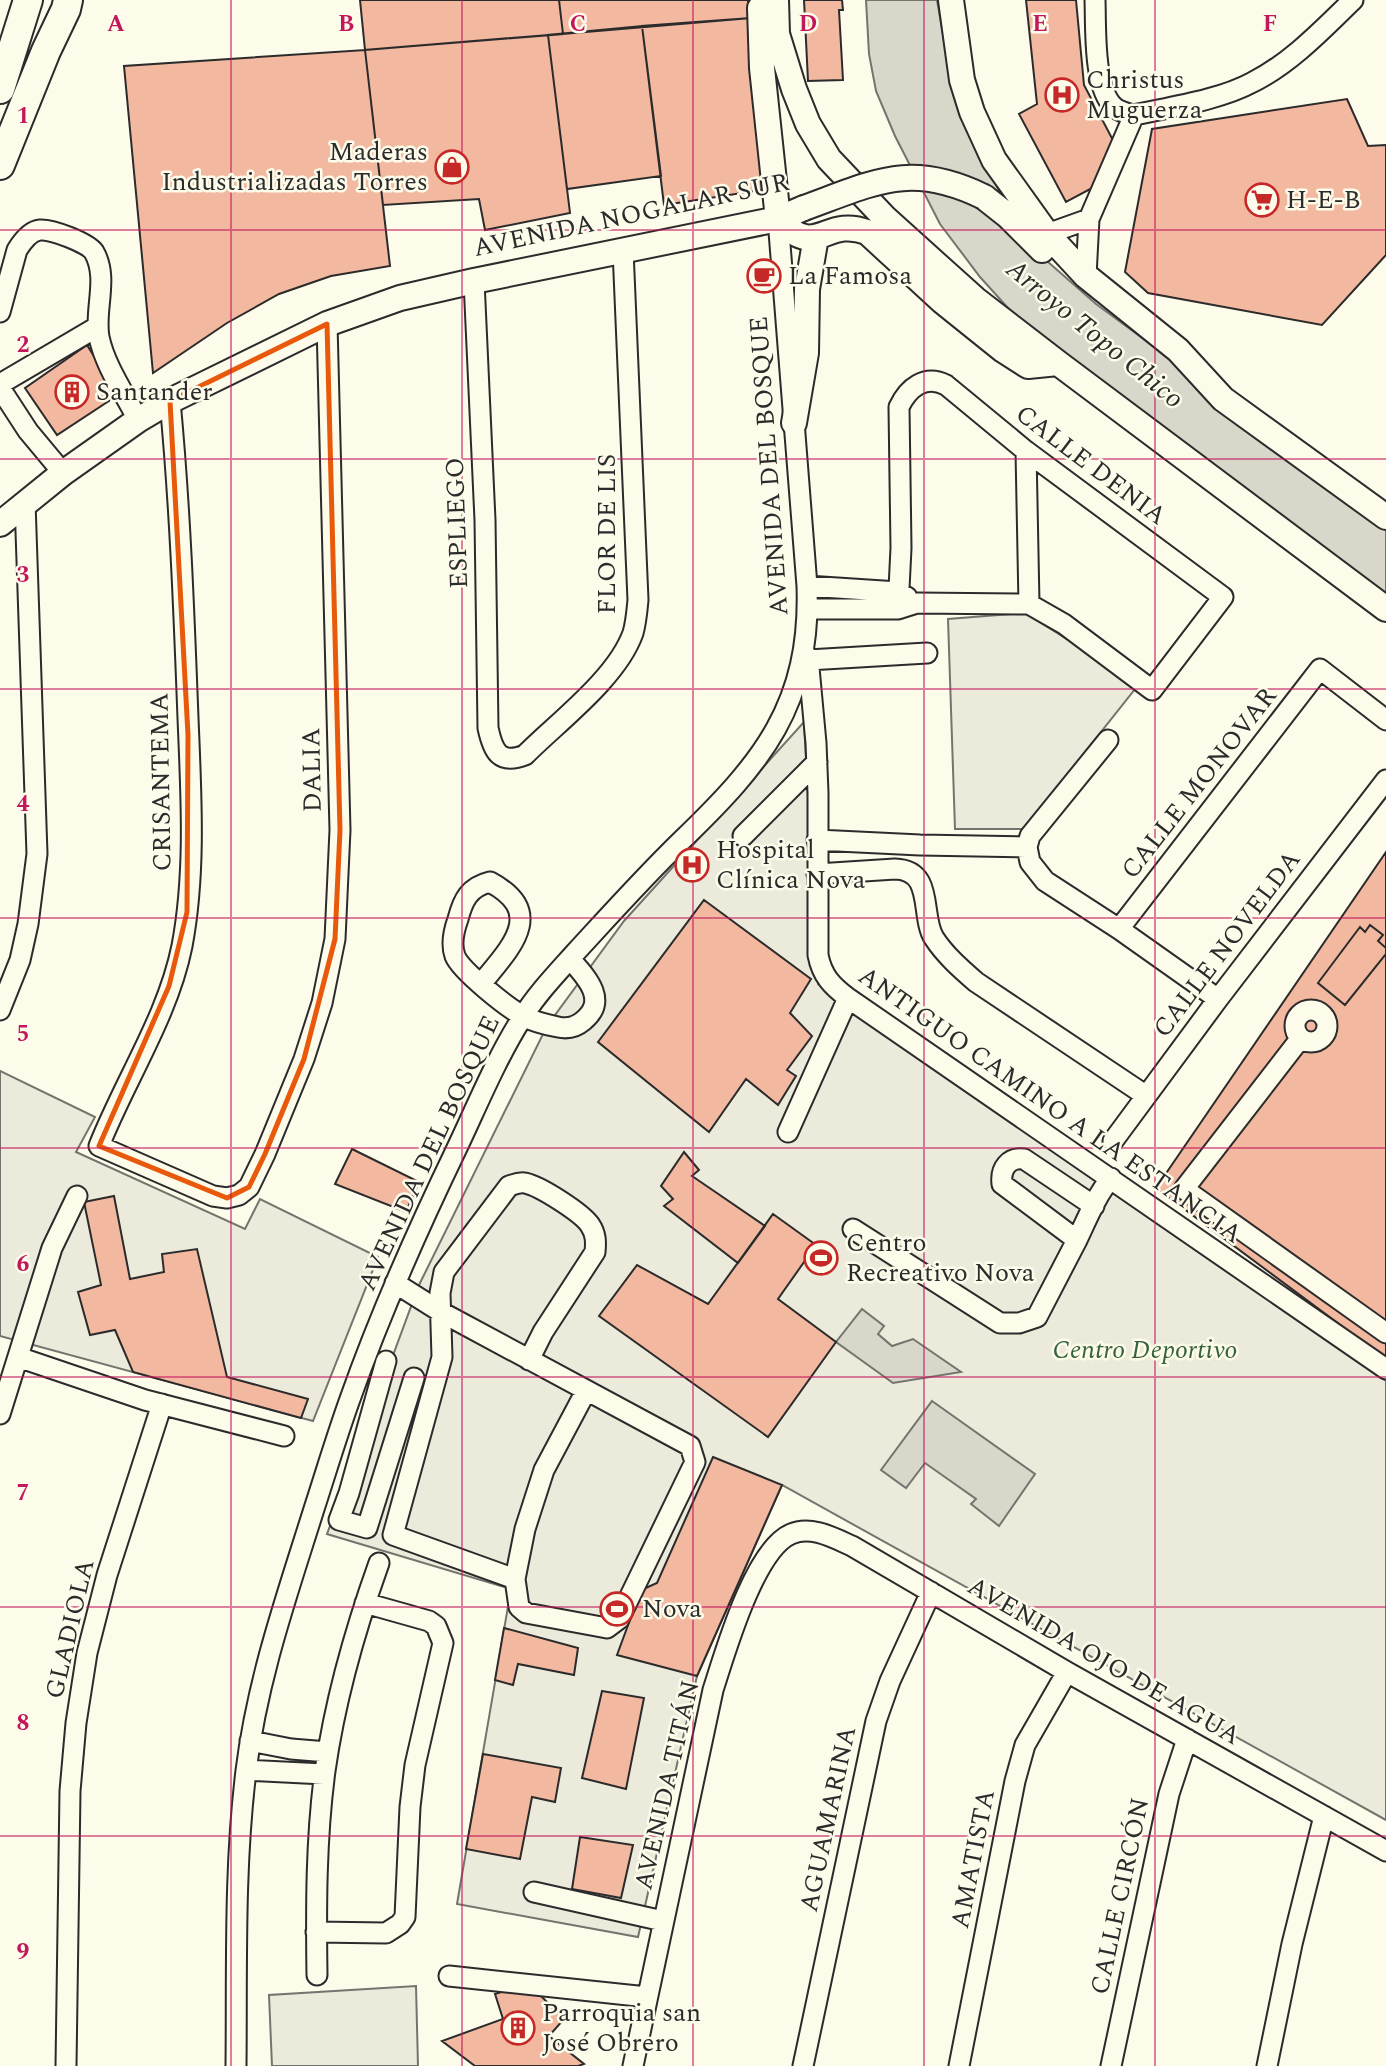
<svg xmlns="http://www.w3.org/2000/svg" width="1386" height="2066" font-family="Spectral,serif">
<rect width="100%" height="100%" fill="#fdfbea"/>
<path fill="#ecebdb" stroke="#74746e" stroke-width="2" d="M1025 613 1139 684 1024 829H955L948 619Z
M804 722 818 984 1386 1381V1820L782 1485 697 1676 638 1937 457 1904 511 1589 327 1534 419 1285 547 1026 624 921Z
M0 1071 95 1117 76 1152 245 1229 260 1199 378 1257 313 1421 0 1336Z
M416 1986 418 2066H272L269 1995Z"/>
<path fill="#d8d7c9" stroke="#74746e" stroke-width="2" d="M866 0H937L948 64 973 137 1023 240 1096 304 1386 517V609L1058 363 980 277 940 224 895 136 876 91 869 54Z
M862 1309 884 1326 878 1334 892 1346 913 1339 961 1372 893 1383 836 1342Z
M932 1401 1035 1474 999 1526 971 1504 976 1499 925 1463 906 1488 881 1470Z"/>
<path fill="#f2b8a0" stroke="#2b2b2b" stroke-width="2" d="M360 0H559L563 34 365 50Z
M559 0H748L750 18 563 34Z
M804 0H842L843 10H839L843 80 808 81Z
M1026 0H1076L1084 85 1115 144 1096 186 1066 202 1019 114 1037 104Z
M750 18 762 190 664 205 642 26Z
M642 26 661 176 567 189 548 35Z
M548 35 570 213 485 230 479 199 383 205 365 50Z
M365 50 390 266 331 276 279 294 227 323 153 373 124 66Z
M1347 99 1368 146 1386 145V255L1322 325 1148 293 1125 272 1152 129Z
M87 345 118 395 57 435 25 388Z
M1386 852V1359L1156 1188Z
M704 900 811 979 790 1013 812 1036 787 1070 796 1076 778 1105 746 1079 709 1132 598 1042Z
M1370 925 1383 935 1378 941 1386 948V954L1345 1005 1318 983 1360 927 1365 932Z
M352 1149 419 1182 406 1212 335 1184Z
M684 1152 699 1170 692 1176 765 1226 738 1263 664 1206 673 1199 661 1186Z
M114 1196 130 1279 164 1272 162 1254 197 1249 227 1377 308 1399 301 1418 133 1372 115 1330 90 1335 78 1292 101 1285 84 1202Z
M773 1214 816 1245 778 1299 836 1342 768 1437 599 1316 637 1265 708 1304Z
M713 1457 782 1485 697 1676 617 1655 641 1590 657 1583Z
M504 1628 578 1648 574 1675 518 1664 513 1685 495 1680Z
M602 1691 644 1698 626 1789 582 1778Z
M483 1754 561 1768 555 1802 532 1797 520 1859 466 1849Z
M580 1837 633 1845 621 1898 572 1889Z
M520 1986 532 1987 564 2019 549 2036 584 2064 578 2066H475L442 2041 503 2019 495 1994Z"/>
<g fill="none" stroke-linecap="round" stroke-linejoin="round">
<defs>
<path id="minor" d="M1095 0C1096 27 1093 88 1114 107 1120 112 1126 113 1134 115
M1047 234 1089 219
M1086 276 1089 219 1134 115C1171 107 1220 100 1253 82 1291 63 1323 29 1353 0
M474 281 485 520 488 728C493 751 499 765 525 755 559 721 617 678 633 633 636 623 637 611 638 600L623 250
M0 312 17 250C22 242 30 231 40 230 52 229 88 243 94 252 109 278 94 310 99 337 105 366 125 394 138 420
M0 384 97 327
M0 388 28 431 63 473
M170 401C180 506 184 612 188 718 191 793 196 872 182 946 168 1016 125 1080 99 1146L213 1196 227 1198 239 1195 249 1187 265 1154 304 1059 322 1003 335 939 340 830 327 324
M1026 451 1029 604
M807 586 898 592 907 597
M808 609H898L917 603 1029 604 1064 624 1152 690 1223 597 1026 451 946 385C925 374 908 388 899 407L901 548 898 609
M808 657 816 743 818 793V955C822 976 832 986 848 998L1386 1369
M808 660 927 653
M1108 740 1030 836 1027 847 1030 862 1045 881 1119 929 1218 999
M743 836 817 762
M817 840 920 845 1027 847
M817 874 895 869C935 870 920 916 934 938 945 955 961 969 976 982L1145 1095
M1119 929 1320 669 1386 720
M481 984C509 949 548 913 490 882 469 887 463 900 458 919 454 930 451 945 455 956 461 971 508 1008 523 1016 532 1021 548 1025 558 1027 567 1029 576 1027 583 1021 609 1000 586 977 570 959
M1295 1026a16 16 0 1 1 32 0a16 16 0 1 1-32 0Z
M0 1010 20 960 28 924 37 854 25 502
M1300 1039 1184 1189 1386 1333
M788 1132 848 998
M1113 1141 1218 999 1386 780
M1094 1206 1024 1159C1009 1157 1000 1168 1002 1184L1077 1240C1087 1219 1096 1196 1111 1178
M853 1229 1000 1323H1019L1037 1317 1077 1240
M395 1283 441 1312 690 1446 695 1462 619 1619 607 1628 526 1613 519 1607 515 1579 525 1529 544 1470 586 1391
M18 1357 145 1400 284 1436
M386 1361 349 1493 339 1520 367 1528 414 1378
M0 1414 52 1248 77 1196
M515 1579 393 1535 442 1357 440 1293 444 1272 509 1186C515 1184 519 1182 525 1183 540 1186 582 1213 590 1225 596 1234 596 1242 595 1252L543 1332 529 1360
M250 1741 291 1749 328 1752
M246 1770 324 1774
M534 1892 663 1921
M316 1932 386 1933 400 1924 405 1917 410 1807 415 1765 443 1643 436 1626 429 1621 365 1603
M317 1975C316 1907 316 1838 325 1771 335 1700 355 1630 379 1563
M449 1976 647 1997
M66 2066 70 1791 76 1723 87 1653 107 1575 162 1404
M236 2066C237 1968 234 1868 246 1771 257 1680 287 1595 314 1509 326 1472 337 1435 350 1399 380 1314 417 1231 456 1150 477 1106 496 1059 522 1018 536 995 556 974 574 954 609 916 644 877 681 841 762 763 811 705 807 586L778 219
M633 2066 713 1690C725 1653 754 1550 791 1534 811 1525 834 1538 852 1546L1067 1672 1386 1851
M803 2066 876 1721 890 1681 931 1592
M959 2066 1015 1781 1025 1745 1067 1672
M1111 2066 1169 1794 1187 1739
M1267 2066 1292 1944 1324 1816"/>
<path id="major" d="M776 0 777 34 794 89 808 124 829 159 885 218 975 299 1058 363 1386 609
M951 0 962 80 972 112 994 160 1047 234 1086 276 1178 350 1223 399 1386 517
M760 8 762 68 778 219C818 261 823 216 867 232L942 301 1003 350 1028 366 1058 363
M984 197 1008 216 1042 250
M794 423 806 353 807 289 816 237
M0 524 63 473 138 420 170 401 327 324 400 298 474 281 778 219 804 208"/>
<path id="highway" d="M0 89 28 0
M0 165 46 51 66 9 68 0"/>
</defs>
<use href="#minor" stroke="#2b2b2b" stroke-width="23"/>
<use href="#major" stroke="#2b2b2b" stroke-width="28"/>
<use href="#highway" stroke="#2b2b2b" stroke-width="32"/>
<use href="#minor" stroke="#fdfbea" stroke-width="19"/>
<use href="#major" stroke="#fdfbea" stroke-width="24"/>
<use href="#highway" stroke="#fdfbea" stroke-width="28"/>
<defs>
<path id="major-bridge" d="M804 208C876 182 910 161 984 197"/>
</defs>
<use href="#major-bridge" stroke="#2b2b2b" stroke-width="28" stroke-linecap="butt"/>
<use href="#major-bridge" stroke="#fdfbea" stroke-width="24"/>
</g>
<path fill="none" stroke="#e8590c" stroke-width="5" stroke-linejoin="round" d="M327 324 340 830 335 939 304 1059 265 1154 249 1187 227 1198 99 1146 169 986 187 912 188 735 170 401Z"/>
<path fill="none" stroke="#c2185b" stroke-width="2" stroke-opacity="0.55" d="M231 0V2066M462 0V2066M693 0V2066M924 0V2066M1155 0V2066M0 230H1386M0 459H1386M0 689H1386M0 918H1386M0 1148H1386M0 1377H1386M0 1607H1386M0 1836H1386"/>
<defs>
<symbol id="hospital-ring" viewBox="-11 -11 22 22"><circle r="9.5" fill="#fdfbea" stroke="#c62828" stroke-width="1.5"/><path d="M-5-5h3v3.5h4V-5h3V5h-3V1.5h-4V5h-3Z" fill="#c62828"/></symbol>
<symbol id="shop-ring" viewBox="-11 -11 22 22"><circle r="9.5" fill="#fdfbea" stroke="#c62828" stroke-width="1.5"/><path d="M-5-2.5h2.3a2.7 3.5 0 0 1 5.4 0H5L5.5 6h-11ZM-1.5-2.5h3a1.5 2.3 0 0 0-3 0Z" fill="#c62828"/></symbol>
<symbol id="supermarket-ring" viewBox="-11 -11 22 22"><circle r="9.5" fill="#fdfbea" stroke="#c62828" stroke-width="1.5"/><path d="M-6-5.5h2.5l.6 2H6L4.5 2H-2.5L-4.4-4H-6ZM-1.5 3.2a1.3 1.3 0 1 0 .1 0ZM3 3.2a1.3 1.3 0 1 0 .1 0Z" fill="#c62828"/></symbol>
<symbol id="cafe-ring" viewBox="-11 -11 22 22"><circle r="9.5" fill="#fdfbea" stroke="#c62828" stroke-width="1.5"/><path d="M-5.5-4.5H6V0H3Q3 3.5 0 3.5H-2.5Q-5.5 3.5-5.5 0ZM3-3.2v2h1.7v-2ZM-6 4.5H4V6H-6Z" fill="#c62828"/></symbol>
<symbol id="building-ring" viewBox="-11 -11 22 22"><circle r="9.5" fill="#fdfbea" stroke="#c62828" stroke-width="1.5"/><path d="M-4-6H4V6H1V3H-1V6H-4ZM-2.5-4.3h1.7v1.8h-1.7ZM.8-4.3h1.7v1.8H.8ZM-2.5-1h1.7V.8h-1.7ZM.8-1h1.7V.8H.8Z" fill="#c62828"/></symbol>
<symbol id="stadium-ring" viewBox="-11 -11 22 22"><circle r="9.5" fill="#fdfbea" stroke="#c62828" stroke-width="1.5"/><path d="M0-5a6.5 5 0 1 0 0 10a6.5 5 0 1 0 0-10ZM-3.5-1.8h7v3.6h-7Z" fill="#c62828"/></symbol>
</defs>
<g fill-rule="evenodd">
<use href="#hospital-ring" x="1043" y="76" width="38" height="38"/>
<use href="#shop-ring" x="433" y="148" width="38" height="38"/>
<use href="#supermarket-ring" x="1243" y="181" width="38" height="38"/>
<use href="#cafe-ring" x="745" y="257" width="38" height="38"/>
<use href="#building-ring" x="53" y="373" width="38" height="38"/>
<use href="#hospital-ring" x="673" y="846" width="38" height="38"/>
<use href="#stadium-ring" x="802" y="1239" width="38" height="38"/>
<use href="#stadium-ring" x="598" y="1590" width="38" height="38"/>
<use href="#building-ring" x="499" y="2009" width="38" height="38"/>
</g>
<g text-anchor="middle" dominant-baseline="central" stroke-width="5" stroke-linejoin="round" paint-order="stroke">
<g font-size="26" fill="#2b2b2b" stroke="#fdfbea" text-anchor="start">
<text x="1086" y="80">Christus<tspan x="1086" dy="30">Muguerza</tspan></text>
<text x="428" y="152" text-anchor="end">Maderas<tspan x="428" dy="30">Industrializadas Torres</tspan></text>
<text x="1286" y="200">H-E-B</text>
<text x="788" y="276">La Famosa</text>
<text x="96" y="392">Santander</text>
<text x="716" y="850">Hospital<tspan x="716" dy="30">Clínica Nova</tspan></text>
<text x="846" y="1243">Centro<tspan x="846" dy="30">Recreativo Nova</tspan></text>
<text x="642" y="1609">Nova</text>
<text x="542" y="2013">Parroquia san<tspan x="542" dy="30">José Obrero</tspan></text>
</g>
<g font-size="26" fill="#2b2b2b" stroke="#fdfbea">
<text transform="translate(631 215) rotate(-12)">AVENIDA NOGALAR SUR</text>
<text transform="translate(1091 465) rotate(37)">CALLE DENIA</text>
<text transform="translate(769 466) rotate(-94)">AVENIDA DEL BOSQUE</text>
<text transform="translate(457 523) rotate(-92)">ESPLIEGO</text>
<text transform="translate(607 534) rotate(-90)">FLOR DE LIS</text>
<text transform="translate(312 770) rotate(-91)">DALIA</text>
<text transform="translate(161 782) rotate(-91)">CRISANTEMA</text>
<text transform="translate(1199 783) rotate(-52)">CALLE MONOVAR</text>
<text transform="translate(1227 944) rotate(-53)">CALLE NOVELDA</text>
<text transform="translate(1050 1105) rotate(35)">ANTIGUO CAMINO A LA ESTANCIA</text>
<text transform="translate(429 1153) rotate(-65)">AVENIDA DEL BOSQUE</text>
<text transform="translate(70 1629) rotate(-77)">GLADIOLA</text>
<text transform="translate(1104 1661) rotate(30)">AVENIDA OJO DE AGUA</text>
<text transform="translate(667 1785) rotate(-77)">AVENIDA TITÁN</text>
<text transform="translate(828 1819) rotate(-78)">AGUAMARINA</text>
<text transform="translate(973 1859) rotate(-79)">AMATISTA</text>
<text transform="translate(1120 1896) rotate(-78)">CALLE CIRCÓN</text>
</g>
<g font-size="26" font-style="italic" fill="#34623c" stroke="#fdfbea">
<text x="1145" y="1350">Centro Deportivo</text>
</g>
<g font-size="28" font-style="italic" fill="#2b2b2b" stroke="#fdfbea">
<text transform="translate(1095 334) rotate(39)">Arroyo Topo Chico</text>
</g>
</g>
<g font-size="23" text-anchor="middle" font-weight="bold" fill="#c2185b" stroke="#fdfbea" stroke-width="5" stroke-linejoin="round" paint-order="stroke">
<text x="116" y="31">A</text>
<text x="346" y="31">B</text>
<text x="578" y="31">C</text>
<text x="808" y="31">D</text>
<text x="1040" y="31">E</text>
<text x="1270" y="31">F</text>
<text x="23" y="123">1</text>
<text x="23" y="352">2</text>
<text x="23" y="582">3</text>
<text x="23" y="811">4</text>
<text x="23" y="1041">5</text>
<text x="23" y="1271">6</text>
<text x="23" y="1500">7</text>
<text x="23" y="1730">8</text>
<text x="23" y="1959">9</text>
</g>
</svg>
